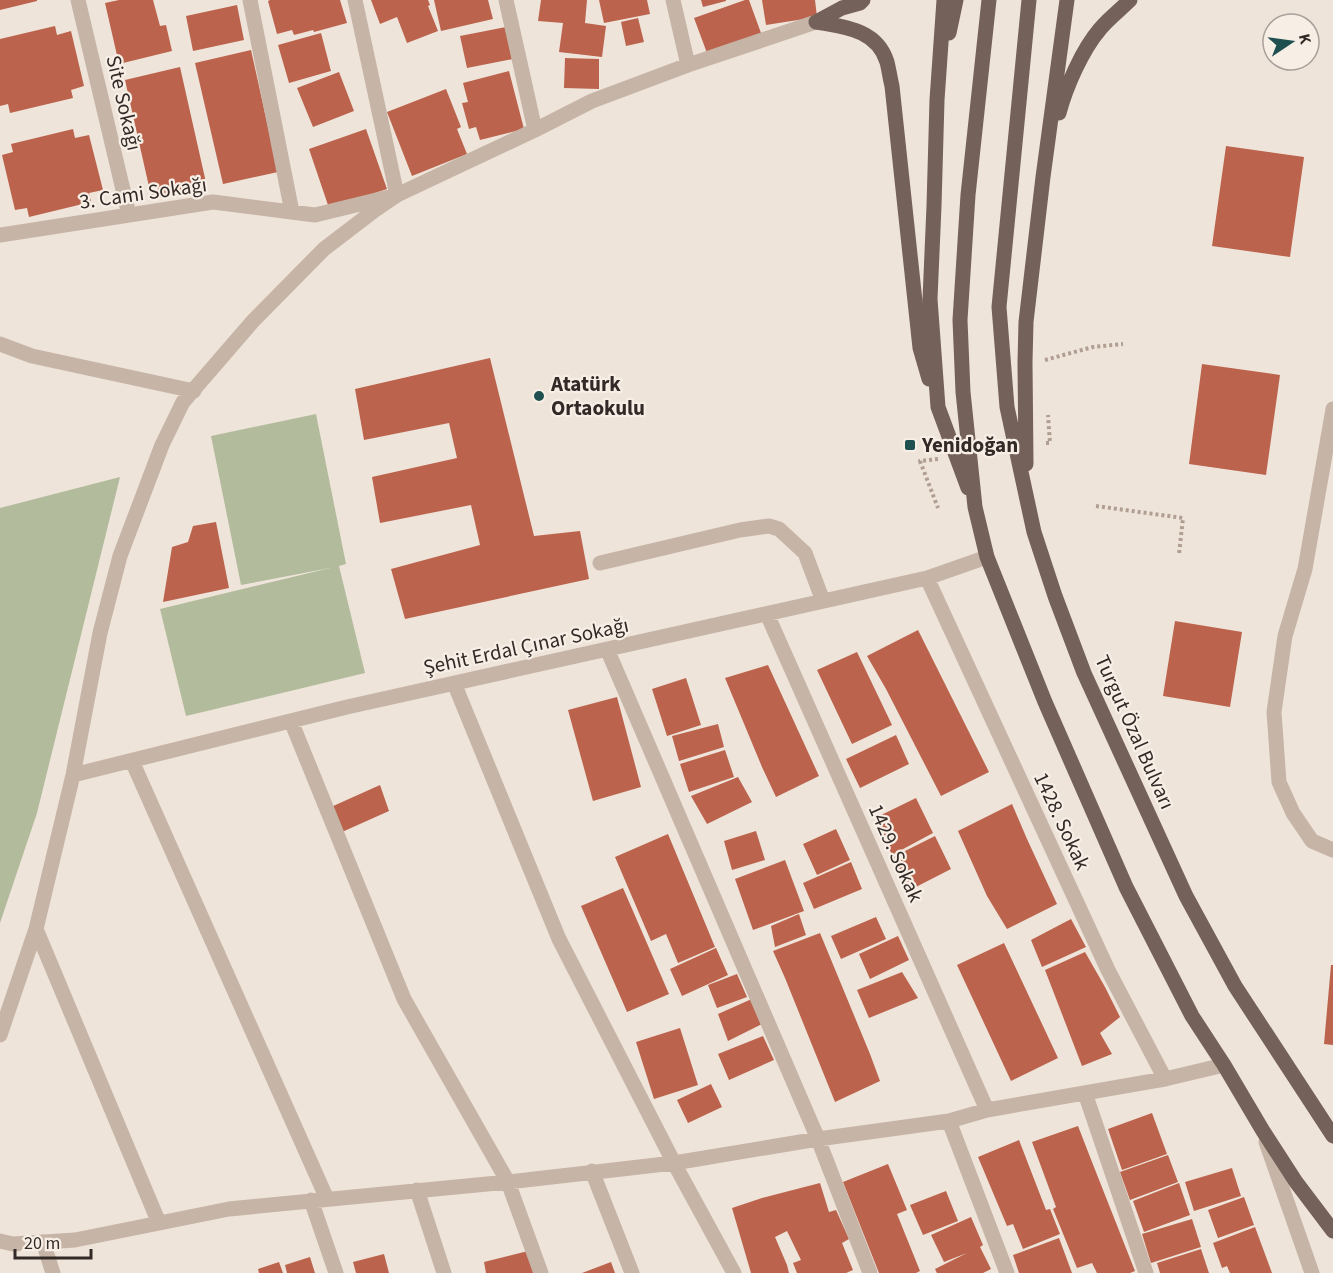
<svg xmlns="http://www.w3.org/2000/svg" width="1333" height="1273" font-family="'Source Sans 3',sans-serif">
<rect width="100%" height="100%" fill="#efe4da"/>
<path fill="#b2bc9c" d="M316 414 346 564 339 566 365 673 186 716 160 609 330 568 241 585 211 436Z
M120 477 37 813 0 923V508Z"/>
<path fill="#bb634c" d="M0 0H37V1L0 10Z
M119 0H153L160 26 166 25 172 51 119 64 105 3Z
M270 0H340L347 23 314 32 313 30 294 35 292 30 277 34 268 1Z
M371 0H428L430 5 428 6 438 31 407 43 397 17 380 24Z
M434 0H488L493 19 441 31Z
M541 0H587L585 23 606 26 602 57 559 52 563 23 538 21Z
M599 0H647L650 14 604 23Z
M701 0H726V1L703 7Z
M745 0H749L761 33 707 53 694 18Z
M762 0H815L817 17 766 25Z
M237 5 244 40 193 51 186 16Z
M638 18 644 42 626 46 621 22Z
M55 26 57 35 71 31 84 86 71 90 73 98 10 113 8 104 0 106V39Z
M506 27 513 59 467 68 460 36Z
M321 33 331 71 289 83 278 45Z
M251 50 278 172 223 184 195 63Z
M565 58 599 59V89L564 88Z
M180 67 207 187 152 200 125 80Z
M509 71 524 129 480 140 476 127 469 129 462 103 468 102 463 83Z
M339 72 354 111 313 127 297 88Z
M446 89 461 127 457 129 467 154 412 176 387 112Z
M73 129 75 138 89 135 103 190 89 193 91 202 29 217 27 208 15 210 2 155 13 152 11 144Z
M366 129 387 189 329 208 309 149Z
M1226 146 1304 157 1290 257 1212 246Z
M490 358 534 536 580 531 589 579 405 619 391 569 480 545 471 505 380 523 372 477 457 458 449 423 364 440 355 389Z
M1202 364 1280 375 1266 475 1189 464Z
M216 522 229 588 163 602 172 547 188 542 193 526Z
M1175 621 1242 632 1230 707 1163 696Z
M918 630 989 772 941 796 886 689 867 656Z
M857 652 892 725 852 744 817 670Z
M768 665 819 776 776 797 762 767 725 678Z
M686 678 701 725 667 736 652 689Z
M617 697 641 787 593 801 568 710Z
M718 724 724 747 679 761 672 736Z
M896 735 909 764 860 788 846 759Z
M725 750 734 777 689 792 680 764Z
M738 777 752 802 707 824 691 796Z
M380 785 389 811 342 832 331 807Z
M916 798 933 833 892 855 875 818Z
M1012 804 1027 839 1057 904 1007 929 987 896 958 831Z
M836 829 850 860 817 875 803 844Z
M756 831 765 860 732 870 724 841Z
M668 834 715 947 678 963 666 934 651 941 615 857Z
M935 836 951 869 910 890 893 857Z
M785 860 804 911 753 930 735 879Z
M851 862 862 889 814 909 803 883Z
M623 888 669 994 627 1012 581 906Z
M799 914 806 935 775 947 771 926Z
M876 917 886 939 841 959 831 936Z
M1071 919 1086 947 1042 967 1031 940Z
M820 933 870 1054 880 1081 835 1102 785 978 773 951Z
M898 936 909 960 870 979 859 954Z
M1004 943 1058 1058 1011 1081 957 965Z
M716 948 728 975 682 996 670 969Z
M1085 952 1105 987 1120 1017 1100 1033 1112 1054 1082 1066 1045 970Z
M1331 965H1333V1045L1324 1044Z
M902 972 918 998 869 1018 857 990Z
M737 974 747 997 717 1008 708 985Z
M754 998 764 1023 728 1041 718 1014Z
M680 1028 698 1085 654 1099 636 1042Z
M763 1036 774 1060 729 1080 718 1054Z
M711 1084 722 1107 688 1123 677 1100Z
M1152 1113 1167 1154 1122 1170 1108 1129Z
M1078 1126 1092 1162 1135 1271 1130 1273H1097L1092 1263 1077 1268 1053 1209 1056 1207 1032 1142Z
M1019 1140 1046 1210 1050 1209 1060 1234 1023 1249 1013 1224 1007 1226 978 1157Z
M1168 1155 1178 1182 1130 1200 1120 1172Z
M888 1164 907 1210 897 1214 920 1271 916 1273H879L843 1182Z
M1232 1168 1241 1196 1194 1211 1185 1182Z
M820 1183 829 1212 836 1210 849 1239 842 1243 853 1270 846 1273H797L793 1263 801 1260 787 1231 775 1237 787 1265 789 1273H751L732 1208 762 1198Z
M1179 1183 1190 1215 1144 1232 1133 1201Z
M946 1191 958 1221 923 1235 910 1205Z
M1244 1197 1254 1225 1218 1238 1208 1210Z
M971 1217 983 1245 980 1247 991 1269 983 1273H937L935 1269 967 1253 944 1262 931 1235Z
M1192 1219 1201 1247 1151 1263 1142 1234Z
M1255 1227 1272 1273H1230L1227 1266 1222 1268 1213 1243Z
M1059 1238 1072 1273H1019L1013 1255Z
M1201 1249 1209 1273H1160L1157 1263Z
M532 1250 538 1273H486L484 1262Z
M384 1254 389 1273H356L353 1262Z
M310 1257 315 1273H287L285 1265Z
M279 1262 283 1273H259L258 1269Z
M611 1262 615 1273H582Z"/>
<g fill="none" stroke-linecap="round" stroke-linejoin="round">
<path stroke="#b19e92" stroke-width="4" stroke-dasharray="3 3" stroke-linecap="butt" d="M1045 360 1093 347 1123 344
M1046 443H1050L1048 415
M938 459 920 461 938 508
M1096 506 1183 518 1179 554"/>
<path stroke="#c6b4a7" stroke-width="15" d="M78 0 129 215
M250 0 292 212
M506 0 535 130
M673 0 688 65
M0 235 213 202 315 215 397 195 355 0
M0 344 32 356 194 391
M1333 409 1305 569 1285 636 1274 712 1279 782 1293 813 1312 841 1333 850
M600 563 740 530 769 526 779 529 805 553 823 601
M927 578 1108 970 1165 1079
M767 614 987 1110
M607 649 818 1139 870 1273
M454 683 559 939 674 1163 734 1273
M291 721 404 999 508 1182 541 1273
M132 761 327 1199
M73 775 347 707 927 578 987 557
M36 929 159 1223
M0 1035 36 929 73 775 100 633 120 556 162 445 183 402 253 321 324 249 375 210 397 195 535 130 592 101 688 65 816 22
M1085 1093 1146 1273
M949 1121 1007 1273
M1266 1142 1312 1273
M592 1171 632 1273
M417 1190 444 1273
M311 1200 336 1273
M0 1241 13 1244 75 1240 229 1209 508 1182 674 1163 818 1139 949 1121 987 1110 1165 1079 1224 1065
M43 1242 53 1273"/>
<path stroke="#746159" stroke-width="15" d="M944 0 937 100 934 206 930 299 938 407 968 488
M989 0 968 195 960 320 963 392 975 507 987 557 1045 702 1126 887 1192 1016 1224 1065 1263 1131 1296 1182 1333 1231
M1029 0 999 307 1007 407 1034 532 1055 596 1084 673 1186 896 1235 986 1333 1136
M816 22C844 27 877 29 887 62 889 70 890 78 892 86L920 348 929 379
M816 22 842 8 860 3 863 0
M949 33 956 0
M1059 113C1066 87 1082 50 1100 29 1108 19 1120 10 1130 0
M1026 464 1025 362 1026 322 1043 177 1067 0"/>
</g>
<g fill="#204f50" stroke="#f7efe6" stroke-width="2">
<circle cx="539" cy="396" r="6"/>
<rect x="904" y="439" width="12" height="12" rx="3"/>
</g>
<g text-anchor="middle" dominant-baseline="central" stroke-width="4.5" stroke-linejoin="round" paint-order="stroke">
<g font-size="21" fill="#332a27" stroke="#f7efe6">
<text transform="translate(124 103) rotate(77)">Site Sokağı</text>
<text transform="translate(143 193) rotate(-8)">3. Cami Sokağı</text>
<text transform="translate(526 646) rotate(-12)">Şehit Erdal Çınar Sokağı</text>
<text transform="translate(1135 732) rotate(66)">Turgut Özal Bulvarı</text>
<text transform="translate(1062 821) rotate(65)">1428. Sokak</text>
<text transform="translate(896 853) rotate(66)">1429. Sokak</text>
</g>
<g font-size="21" font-weight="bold" fill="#332a27" stroke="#f7efe6" text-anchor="start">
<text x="551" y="384">Atatürk<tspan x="551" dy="24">Ortaokulu</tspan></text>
<text x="922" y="445">Yenidoğan</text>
</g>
</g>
<g transform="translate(1291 42) rotate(77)"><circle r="28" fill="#f7efe6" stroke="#a9a09a" stroke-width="1.5"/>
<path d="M0-4.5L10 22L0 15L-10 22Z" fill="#204f50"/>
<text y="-9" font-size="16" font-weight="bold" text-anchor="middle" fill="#332a27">K</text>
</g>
<path d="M15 1249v9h76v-9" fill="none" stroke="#332a27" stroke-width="3"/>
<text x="24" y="1249" font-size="18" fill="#332a27" stroke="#f7efe6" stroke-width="4.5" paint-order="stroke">20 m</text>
</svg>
